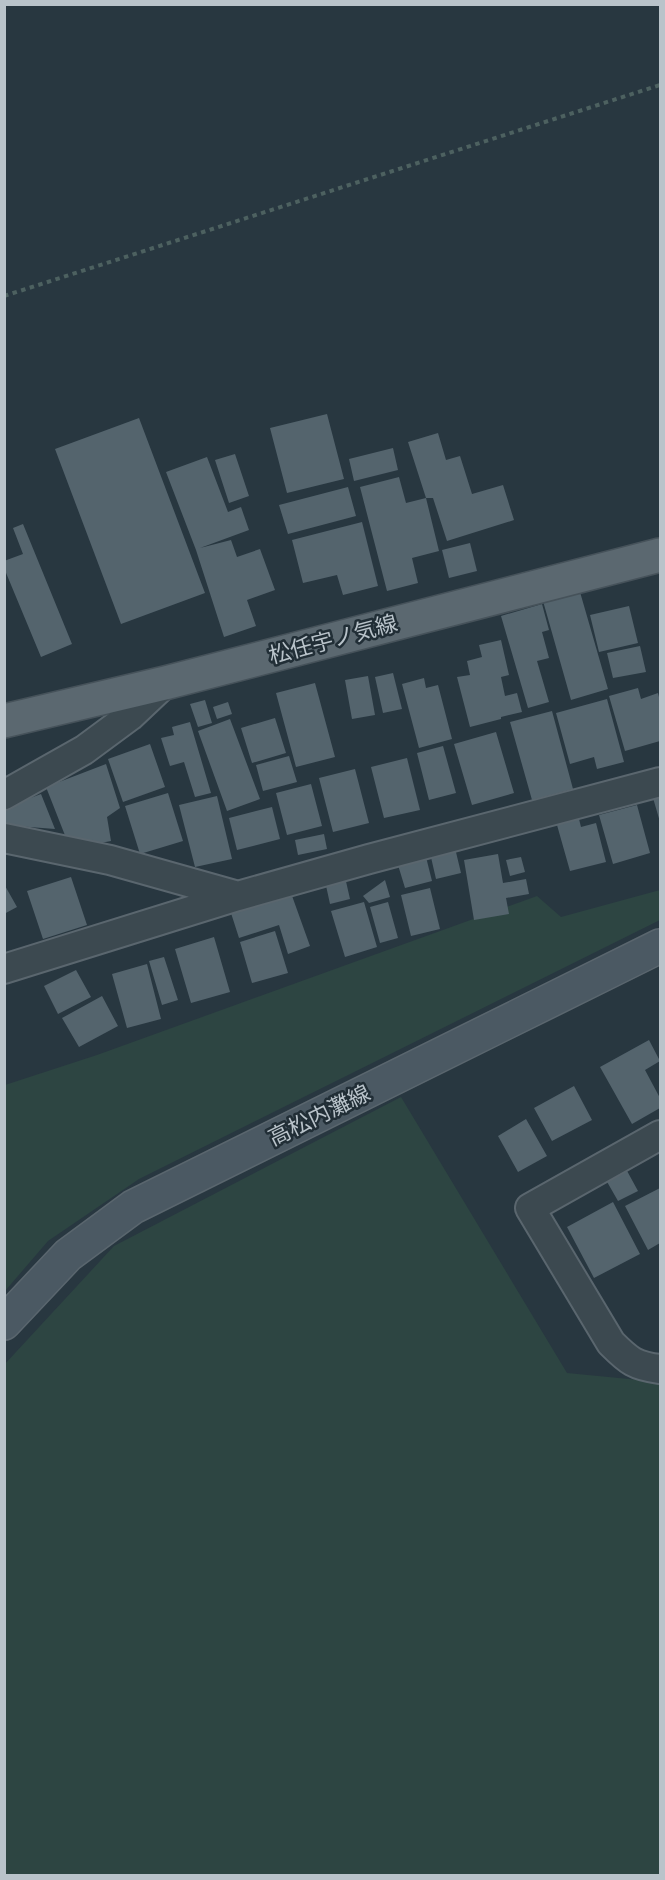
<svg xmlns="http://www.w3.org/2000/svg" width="665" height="1880" font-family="'Titillium Web','Noto Sans JP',sans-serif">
<rect width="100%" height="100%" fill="#283740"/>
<path fill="#2d4542" d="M660 890V920L139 1179 48 1241 5 1291V1085L97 1055 537 896 561 917Z
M401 1097 567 1373 660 1382V1875H5L4 1365 114 1246Z"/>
<path fill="#54646d" d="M327 414 344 479 287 493 270 428Z
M139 418 205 593 121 624 55 449Z
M438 433 446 460 460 456 472 494 503 485 514 520 447 541 433 498H426L408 442Z
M393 448 398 470 354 481 349 459Z
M235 454 249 496 229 503 215 460Z
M207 457 228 512 241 507 249 530 200 548 231 540 237 557 260 549 275 590 247 600 256 626 224 637 196 550 166 472Z
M399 477 406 503 426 498 439 551 412 558 418 583 387 591 360 487Z
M348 487 356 516 288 534 279 505Z
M362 522 378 586 343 595 337 575 303 583 292 540Z
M23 524 72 644 41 657 4 568V561L23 554 13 528Z
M470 543 477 571 449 578 442 550Z
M580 592 608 689 571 700 543 601Z
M542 604 549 630 542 632 549 658 537 661 549 702 528 708 501 616Z
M629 606 638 643 599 652 590 615Z
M501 640 509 675 501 677 505 696 517 693 522 712 501 717V719L470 727 457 677 470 675 467 661 482 657 479 645Z
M640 646 646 672 613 678 607 653Z
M393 673 402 709 383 713 375 677Z
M368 676 375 715 352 719 345 680Z
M424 678 426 688 438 685 452 739 419 748 402 684Z
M315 683 335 757 296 767 276 693Z
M638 688 641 699 658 693 660 701V741L625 751 609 696Z
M607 699 624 762 597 769 594 757 570 764 556 713Z
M205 700 212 723 198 727 190 704Z
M228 702 232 714 217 719 213 707Z
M552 711 573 789 532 800 510 722Z
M275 718 286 753 252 763 241 728Z
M230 719 260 799 227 811 198 731Z
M190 722 211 793 195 797 184 762 170 766 161 738 174 735 172 727Z
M496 732 514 793 472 805 454 744Z
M150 744 165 787 123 802 108 759Z
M443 746 456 793 429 800 417 753Z
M289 756 297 782 263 791 256 765Z
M407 758 420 810 384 818 371 767Z
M106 764 120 808 107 817 111 841 84 846 80 838 68 843 46 787Z
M355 769 369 823 333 832 319 778Z
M311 784 322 826 287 835 276 793Z
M660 788V822L651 791Z
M168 793 183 841 140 854 125 806Z
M41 794 55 829 4 825V808Z
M217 796 232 859 195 867 179 805Z
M637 805 650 853 613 864 599 815Z
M272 807 280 839 237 850 229 818Z
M579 819 581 827 596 823 606 862 570 871 557 825Z
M324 834 327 849 298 855 295 840Z
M455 848 461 873 436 879 430 853Z
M498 854 503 883 526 879 529 894 506 898 509 914 474 920 464 860Z
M426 857 432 881 405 888 398 865Z
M521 857 525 872 510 876 506 860Z
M71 877 87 925 43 939 27 891Z
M345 877 350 899 330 904 325 881Z
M385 880 390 897 369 903 363 896Z
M4 884 17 907 4 914Z
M430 888 440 929 411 936 401 895Z
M291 893 310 946 288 954 279 925 239 938 231 913Z
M364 902 377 947 345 957 331 911Z
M388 902 398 938 380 943 370 907Z
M275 931 288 973 252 983 240 942Z
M214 937 230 992 191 1003 175 949Z
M164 957 178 1000 162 1005 149 961Z
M147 964 161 1019 127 1028 112 974Z
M76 970 91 997 58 1014 44 986Z
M102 996 118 1026 79 1047 62 1018Z
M649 1040 660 1061 645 1070 660 1098V1108L632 1124 600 1067Z
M574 1086 592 1120 552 1141 534 1108Z
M526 1119 547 1156 518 1172 498 1136Z
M626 1169 638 1191 618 1201 606 1180Z
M660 1188V1243L648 1250 625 1206Z
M613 1202 640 1254 594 1278 567 1227Z"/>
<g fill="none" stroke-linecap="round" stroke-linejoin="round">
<defs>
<path id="minor" d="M4 795 84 750 130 716 165 683
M4 838 110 860 238 896 369 859 660 782
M4 969 238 896
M660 1135 530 1208 611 1343C629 1361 635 1366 660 1369"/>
<path id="secondary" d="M4 1323 68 1255 133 1207 660 946"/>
<path id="primary" d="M4 721 165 683 660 555"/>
</defs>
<use href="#minor" stroke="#5a666e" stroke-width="32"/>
<use href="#secondary" stroke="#5a666e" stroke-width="36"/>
<use href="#primary" stroke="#46525a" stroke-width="36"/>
<path stroke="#4d6160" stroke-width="4" stroke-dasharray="4.5 4.5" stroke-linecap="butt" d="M4 296 660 85"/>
<use href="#minor" stroke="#3c4950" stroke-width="28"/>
<use href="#secondary" stroke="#4b5963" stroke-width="33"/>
<use href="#primary" stroke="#5b6870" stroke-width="33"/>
</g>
<g text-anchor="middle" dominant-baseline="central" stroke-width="5" stroke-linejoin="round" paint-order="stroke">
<g font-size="22" fill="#b9c3ca" stroke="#212e36">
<text transform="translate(333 639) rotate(-15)">松任宇ノ気線</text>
<text transform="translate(319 1115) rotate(-26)">高松内灘線</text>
</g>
</g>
<rect width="665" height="1880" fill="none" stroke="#b9c3ca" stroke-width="12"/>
</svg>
